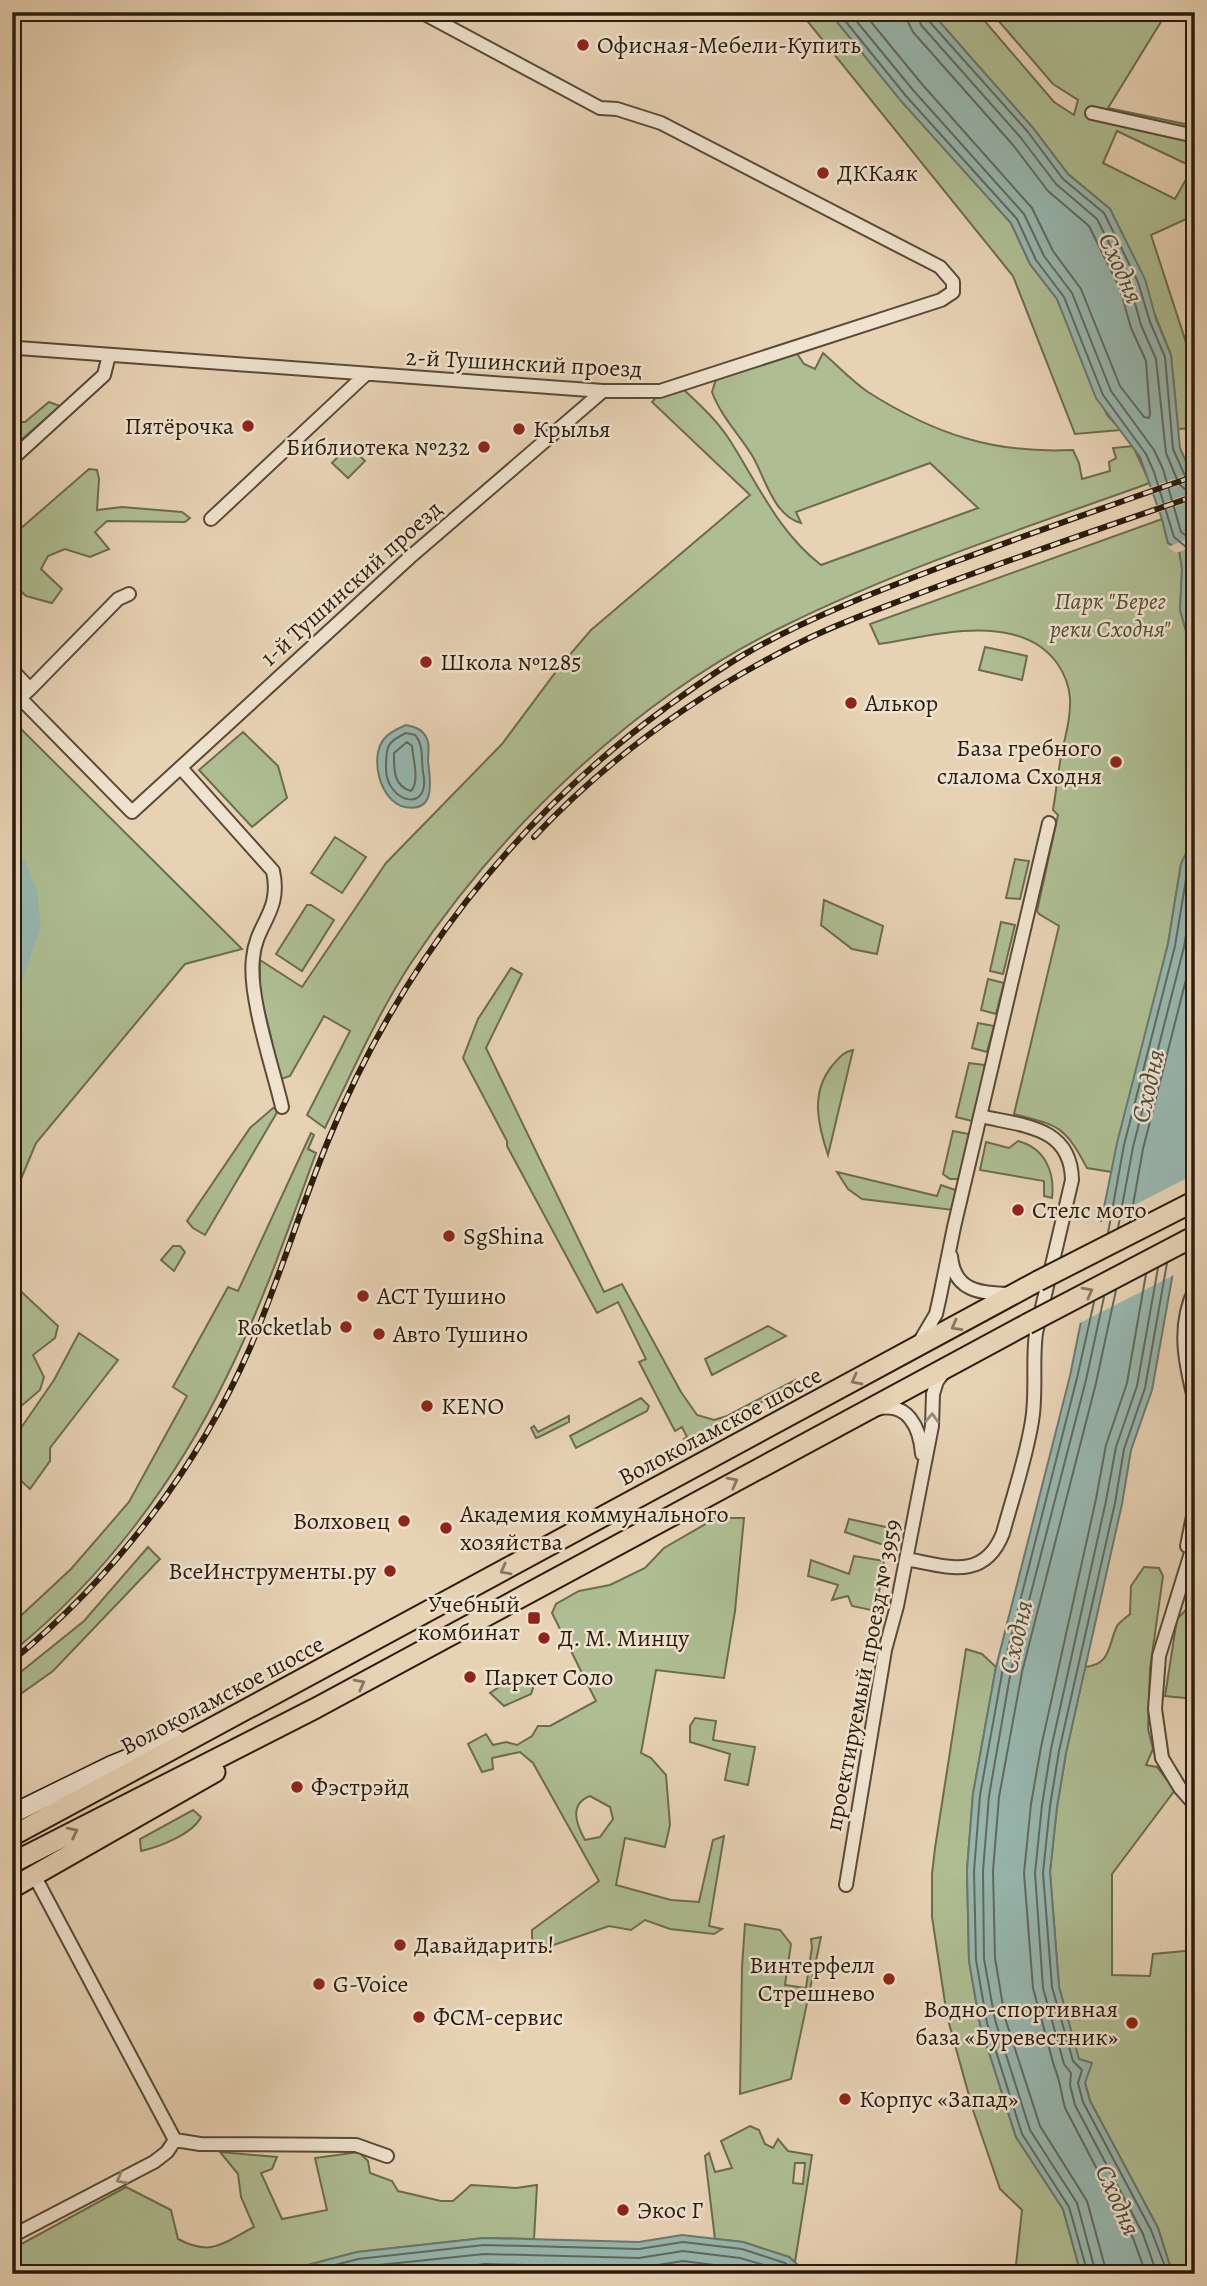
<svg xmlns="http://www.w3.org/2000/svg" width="1207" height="2286" font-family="Alegreya,serif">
<rect width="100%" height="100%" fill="#e7d2b4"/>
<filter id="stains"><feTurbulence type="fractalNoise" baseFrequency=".00286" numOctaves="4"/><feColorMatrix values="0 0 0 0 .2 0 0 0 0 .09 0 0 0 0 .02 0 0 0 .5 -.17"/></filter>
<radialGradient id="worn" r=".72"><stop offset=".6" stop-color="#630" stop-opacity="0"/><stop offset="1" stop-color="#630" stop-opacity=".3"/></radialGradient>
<path fill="#aebd92" stroke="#6c6c50" stroke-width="2" fill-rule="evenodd" d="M800 12H829L901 100 1011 223 1030 264 1057 299 1107 415 1121 430 1075 434 1013 276Z
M931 12H977L1054 102 1074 115 1078 100 1053 84 991 12H1167L1108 108 1195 126V215L1151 235 1195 370V428L1178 429 1171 355 1126 242 1110 209 1068 174 1033 128ZM1117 131 1193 167 1175 199 1103 163Z
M796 352 804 364 815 369 823 353C838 366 852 381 868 392 934 434 994 454 1073 450L1079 463 1082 479 1110 471 1109 462 1116 458 1113 448 1133 446 1150 483C1027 527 902 568 784 626 637 697 501 828 411 963 377 1015 352 1072 325 1128L307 1115 350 1031 324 1016 290 1076 281 1079 260 992V960L302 987 386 863 502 744 561 665 591 630 750 495 652 402 659 394 681 387C698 403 716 419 729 439 758 484 778 532 821 565L978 508 930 463 796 512 801 523C774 516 765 478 753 457 740 435 721 417 712 392L716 379Z
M49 402 60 406 12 448V422H25Z
M349 445 365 461 348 478 332 463Z
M89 469 97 470 99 479 97 510 122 507 182 512 190 518 185 522 107 521 95 532 109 549 90 557 65 549 48 556 41 569 62 589 52 603 26 596 12 583V536Z
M1162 519 1168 543 1179 549 1182 569 1180 610 1195 662V813L1190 845 1181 864 1168 944 1112 1172 1087 1168C1064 1125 1059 1126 1014 1114L1059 926 1039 914 1037 911 1058 815 1053 810C1056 792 1058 774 1061 756 1065 737 1071 718 1070 698 1069 685 1064 673 1057 663 1018 610 932 636 879 644L870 624Z
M985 647 1027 656 1022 680 979 670Z
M12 720 242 949 185 964 36 1143 13 1198 12 1270Z
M243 732 278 766 287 798 252 827 199 770Z
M335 837 366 857 342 893 311 873Z
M1015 859 1029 861 1020 899 1006 898Z
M824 900 883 926 877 954 852 949 821 925Z
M307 905H311L334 920 302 971 276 954Z
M1001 922 1015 925 1003 974 990 971Z
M511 968 522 974 486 1048 604 1292 622 1284 681 1392 697 1415 714 1420 727 1416 795 1380 794 1385 687 1442 684 1439 687 1437 682 1427 675 1431 639 1362 646 1359 618 1302 597 1313 507 1146V1141L463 1058 478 1019Z
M988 979 1004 983 996 1014 981 1010Z
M978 1023 994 1026 987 1052 972 1048Z
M853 1050 828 1155C818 1125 810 1093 832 1066 839 1058 843 1052 853 1050Z
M969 1063 984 1065 985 1069 972 1121 956 1117Z
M273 1108 279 1109 205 1235 193 1228 187 1221 250 1128Z
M953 1131 969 1134 959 1179H950L943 1174Z
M311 1133 314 1135 308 1149 316 1153C289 1227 263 1303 228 1374 177 1480 104 1578 12 1652V1624L71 1569 129 1502 187 1396 173 1387 228 1287 238 1291Z
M1018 1141C1045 1148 1055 1172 1052 1198L1044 1196V1181L980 1170 986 1142 1009 1148Z
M837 1172 937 1196 941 1185 958 1191 953 1210 862 1199 848 1189Z
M173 1246H180L185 1252 174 1271 161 1260Z
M12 1283 58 1326 55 1338 33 1355 44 1377 40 1390 20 1407 12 1424Z
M768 1326 786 1336 712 1375 705 1359Z
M79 1333 118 1360 50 1448V1461L30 1489 18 1478 12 1479V1441L54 1380Z
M641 1398 649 1406 647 1411 576 1448 570 1436Z
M569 1416V1422L539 1437 536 1438 531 1428 534 1426 538 1432Z
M716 1518H744L735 1611 724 1678 656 1670 641 1753 651 1758 666 1775 670 1825 665 1847 625 1838 616 1885 671 1900 699 1902 713 1840 724 1836 709 1926 722 1929 714 1934 670 1929 645 1920 631 1930 609 1926 539 1950 532 1938V1930L599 1881 533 1763 520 1752 492 1758 493 1769 482 1772 468 1744 486 1734 493 1745 506 1742 517 1745 532 1736 538 1726H550L596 1701 552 1613 556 1604 579 1591 610 1585 645 1568 664 1548ZM590 1796 610 1807 613 1819 600 1837 585 1840C576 1824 569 1804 590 1796Z
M849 1519 895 1529 887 1546 845 1532Z
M148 1547 160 1559 53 1671 12 1700V1679L84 1621Z
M854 1556 884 1561 876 1611 852 1606 848 1596 832 1600 838 1585 808 1576 811 1560 849 1574Z
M1144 1567 1159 1568 1163 1576 1150 1669 1148 1729 1153 1749 1146 1765 1157 1767 1175 1790 1112 1874V1975L1150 1976 1153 1954 1195 1950V2274H1176L1169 2263 1158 2228 1090 2101 1059 1987 1050 1872 1057 1807 1066 1753 1085 1667C1111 1665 1108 1645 1117 1626 1120 1621 1126 1618 1130 1614L1131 1586Z
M1195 1601V1699L1165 1696 1177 1619Z
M966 1649 982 1654 996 1667 973 1794 967 1870 969 1961 980 2024 1016 2137 1063 2209 1081 2274H1015L1022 2210 1000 2189 973 2110 947 2016 932 1917V1874L935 1848Z
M518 1675 534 1685 531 1694 504 1706 490 1693Z
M695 1718 716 1721 713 1740 755 1747 748 1785 725 1780 730 1754 690 1742V1726Z
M193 1810 201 1817C193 1834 159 1847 141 1851L140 1839Z
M745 1924 780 1930 791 1944 785 1985 806 1988 812 1947 811 1939 821 1937 791 2079 740 2094 742 1967Z
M750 2126 759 2130 765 2144 773 2148 778 2139 788 2151 812 2155 795 2262 789 2257 743 2242 715 2239 705 2156 709 2153 715 2172 732 2168 721 2141ZM795 2163H805L803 2184 793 2183Z
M220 2152 277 2157 272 2169 261 2173 282 2219 327 2210 315 2158 359 2152 368 2161 370 2173 392 2181 398 2191 441 2201H453L471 2185 516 2188 537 2185 534 2239 484 2238 357 2252 274 2274H12V2249L126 2187 171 2210 178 2239C212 2257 223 2243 254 2227L241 2197 238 2174Z"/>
<path fill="#97b7af" stroke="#6c796e" stroke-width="2" d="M829 12H931L1033 128 1068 174 1110 209 1145 279 1156 319 1171 355 1180 448 1195 482V662L1180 610 1182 569 1179 549 1168 543 1162 519 1140 457 1096 398 1057 299 1030 264 1011 223 901 101Z
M406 725C415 727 423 729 427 739 430 745 428 754 428 761 430 779 437 813 405 807 380 802 369 757 384 739 389 732 399 728 406 725Z
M1195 813V1182L1174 1267 1152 1390 1131 1450 1122 1504 1066 1753 1057 1807 1050 1872 1059 1987 1079 2059 1092 2063 1085 2083 1090 2101 1158 2228 1169 2263 1176 2274H1081L1063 2209 1016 2137 980 2024 969 1961 967 1870 973 1794 996 1667 1070 1376 1117 1143 1168 944 1181 864 1190 845Z
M682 2235 743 2242 789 2257 808 2274H274L357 2252 484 2238 639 2242Z"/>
<path fill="#e7d2b4" d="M1194 472 1195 480 1151 495 1148 488Z
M1195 492V500L1157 513 1154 506Z
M1195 536V546L1176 553 1168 547Z
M1195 1174V1197L1176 1274 1078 1324 1099 1223Z"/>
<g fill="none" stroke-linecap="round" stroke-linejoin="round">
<path stroke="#616a5e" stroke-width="2" d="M838 12 906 96 1017 219 1036 260 1064 297 1103 395 1146 454 1154 472 1174 537 1186 547 1189 569 1188 608 1195 635
M849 12 913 90 1024 214 1044 256 1072 293 1111 391 1154 450 1163 469 1181 532 1191 539 1195 546
M863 12 921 83 1032 208 1053 251 1081 289 1120 386 1144 417 1149 418 1150 414 1146 361 1131 328 1120 289 1089 226 1048 191 1013 145 913 32 908 22 907 12
M917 12 921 25 1021 138 1056 184 1097 219 1130 285 1141 325 1156 359 1166 453 1179 484 1186 490 1195 491
M926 12 928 20 1028 132 1063 179 1104 213 1138 282 1150 322 1165 357 1173 449 1186 478 1195 482
M406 733 415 735C424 745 421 759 423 772 432 815 385 803 386 767 386 746 387 742 406 733Z
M407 742 412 746C413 759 420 782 411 791 393 786 394 769 394 753Z
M1130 1222 1143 1149 1195 944
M1118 1228 1133 1147 1184 947 1195 879
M1108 1233 1124 1145 1175 946 1188 867 1195 851
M1167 1263 1145 1388 1124 1449 1115 1503 1059 1751 1050 1806 1043 1873 1052 1987 1073 2061 1082 2070 1078 2083 1083 2102 1151 2230 1168 2274
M301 2274 358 2259 484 2245 639 2249 683 2242 742 2249 785 2263 797 2274
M336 2274 360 2267 484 2254 639 2258 683 2251 740 2258 781 2270 785 2274
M399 2274 485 2264 639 2268 683 2261 738 2268 756 2274
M1088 2274 1069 2207 1022 2134 987 2023 976 1960 974 1871 980 1795 1003 1668 1077 1378 1094 1302
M1096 2274 1077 2203 1030 2130 995 2020 984 1959 983 1871 989 1796 1011 1670 1086 1380 1104 1297
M1107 2274 1087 2201 1040 2126 1005 2018 995 1958 993 1871 999 1797 1022 1672 1096 1383 1116 1290
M1146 2274 1133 2238 1065 2108C1061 2093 1060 2079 1054 2066L1033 1988 1024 1873 1031 1804 1041 1747 1096 1499 1106 1445 1127 1383 1146 1274
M1157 2274 1143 2234 1075 2105 1070 2085 1071 2073 1064 2064 1043 1988 1035 1873 1042 1805 1051 1749 1106 1501 1116 1447 1137 1386 1158 1268"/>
<path stroke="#97b7af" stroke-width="19" d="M12 867H18L28 895 31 926 12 982"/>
<defs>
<path id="minor" d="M1092 113 1195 136
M18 348 603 391H660L941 300 953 292V282L940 267 661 123 617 109 600 108 421 12
M12 459 104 375 109 355
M211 519 365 375
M12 670 30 689 20 698 132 812 409 558 603 391
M30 689 118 599 129 594
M181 768 273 871C282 912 256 923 253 958 248 996 273 1068 282 1107
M951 1256C954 1292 981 1293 1010 1294
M1195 1289C1177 1326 1185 1363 1195 1402
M920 1341 936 1314 940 1296 954 1227 1049 823
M877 1409C908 1401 920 1428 922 1454
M1195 1540 1159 1656 1155 1709 1162 1758 1180 1788 1195 1805
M1187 1546 1195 1506
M906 1559C946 1566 984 1582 1003 1533 1013 1496 1026 1459 1032 1421 1037 1392 1032 1362 1036 1333L1072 1180C1071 1126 1023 1126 980 1116
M35 1877 175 2140
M846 1885 885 1650 897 1606 932 1426 933 1394 937 1381 944 1372
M175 2140 200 2144 356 2145 387 2156
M12 2236 154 2162 167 2152 175 2140"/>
<path id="secondary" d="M12 1814 112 1765 176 1739"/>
<path id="primary" d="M12 1836 1038 1281
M12 1863 316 1708 1027 1324
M12 1888 215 1772"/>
</defs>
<use href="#minor" stroke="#5a4a37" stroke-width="16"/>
<use href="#secondary" stroke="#2b1c0d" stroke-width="21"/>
<use href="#primary" stroke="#2b1c0d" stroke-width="23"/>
<use href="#minor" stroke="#efe2ce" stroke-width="12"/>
<use href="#secondary" stroke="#efe2ce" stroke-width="18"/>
<use href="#primary" stroke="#e7d2b4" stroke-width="19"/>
<defs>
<path id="rail" d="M534 837C611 755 706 688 807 639 842 622 879 609 915 595 1008 560 1101 528 1195 496
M12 1661C115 1576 197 1469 250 1348 279 1280 300 1209 328 1141 398 969 514 819 664 709 693 688 721 667 752 650 816 614 886 588 954 562 1034 532 1114 504 1195 476"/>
</defs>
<use href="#rail" stroke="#2b1c0d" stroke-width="6"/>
<use href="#rail" stroke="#efe2ce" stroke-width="3.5" stroke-dasharray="10" stroke-linecap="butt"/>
<defs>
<path id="primary-bridge" d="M1038 1281 1195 1201
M1027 1324 1195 1236"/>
</defs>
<use href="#primary-bridge" stroke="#2b1c0d" stroke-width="23" stroke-linecap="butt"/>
<use href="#primary-bridge" stroke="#e7d2b4" stroke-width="19"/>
</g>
<defs><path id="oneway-chevron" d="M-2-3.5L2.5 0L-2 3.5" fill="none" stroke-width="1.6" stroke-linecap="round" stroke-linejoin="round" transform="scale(1.75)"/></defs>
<g stroke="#897760">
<use href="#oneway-chevron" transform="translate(1088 1292) rotate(-28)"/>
<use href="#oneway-chevron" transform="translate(956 1326) rotate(151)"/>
<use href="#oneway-chevron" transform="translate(856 1380) rotate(152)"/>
<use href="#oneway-chevron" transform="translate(733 1482) rotate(-28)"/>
<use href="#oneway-chevron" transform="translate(505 1570) rotate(152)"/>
<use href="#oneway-chevron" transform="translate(360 1684) rotate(-28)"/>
<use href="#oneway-chevron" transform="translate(73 1832) rotate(-27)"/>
</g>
<g stroke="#978977">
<use href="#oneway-chevron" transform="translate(932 1418) rotate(-88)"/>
<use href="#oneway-chevron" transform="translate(121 2179) rotate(152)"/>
</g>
<g fill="#8f2418" stroke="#efe2ce" stroke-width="2.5">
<circle cx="583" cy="45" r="7"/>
<circle cx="823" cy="173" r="7"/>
<circle cx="248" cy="426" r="7"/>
<circle cx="519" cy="429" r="7"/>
<circle cx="484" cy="447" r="7"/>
<circle cx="426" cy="662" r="7"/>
<circle cx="851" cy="703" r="7"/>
<circle cx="1116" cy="762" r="7"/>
<circle cx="1018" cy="1210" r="7"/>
<circle cx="449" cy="1236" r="7"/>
<circle cx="363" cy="1296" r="7"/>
<circle cx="346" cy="1327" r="7"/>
<circle cx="379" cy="1334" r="7"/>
<circle cx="427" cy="1406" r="7"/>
<circle cx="404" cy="1521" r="7"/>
<circle cx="446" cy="1528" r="7"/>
<circle cx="390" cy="1571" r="7"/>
<rect x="527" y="1611" width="14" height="14" rx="3.5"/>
<circle cx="544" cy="1638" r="7"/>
<circle cx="470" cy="1677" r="7"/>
<circle cx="297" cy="1787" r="7"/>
<circle cx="400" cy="1945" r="7"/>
<circle cx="889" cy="1979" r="7"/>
<circle cx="319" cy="1984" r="7"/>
<circle cx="419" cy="2017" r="7"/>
<circle cx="1132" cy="2023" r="7"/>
<circle cx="845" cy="2099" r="7"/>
<circle cx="623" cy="2210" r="7"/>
</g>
<g text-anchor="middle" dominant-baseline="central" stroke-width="5" stroke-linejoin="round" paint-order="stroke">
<g font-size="24" fill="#2b1c0d" stroke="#efe2ce" text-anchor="start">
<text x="597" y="45">Офисная-Мебели-Купить</text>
<text x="837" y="173">ДККаяк</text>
<text x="234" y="426" text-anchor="end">Пятёрочка</text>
<text x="533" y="429">Крылья</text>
<text x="470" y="447" text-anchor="end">Библиотека №232</text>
<text x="440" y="662">Школа №1285</text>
<text x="865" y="703">Алькор</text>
<text x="1102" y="748" text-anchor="end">База гребного<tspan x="1102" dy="28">слалома Сходня</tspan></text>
<text x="1032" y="1210">Стелс мото</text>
<text x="463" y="1236">SgShina</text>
<text x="377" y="1296">АСТ Тушино</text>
<text x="332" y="1327" text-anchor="end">Rocketlab</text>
<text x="393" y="1334">Авто Тушино</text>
<text x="441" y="1406">KENO</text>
<text x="460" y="1514">Академия коммунального<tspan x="460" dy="28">хозяйства</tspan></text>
<text x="390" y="1521" text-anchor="end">Волховец</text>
<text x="376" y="1571" text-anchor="end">ВсеИнструменты.ру</text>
<text x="520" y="1604" text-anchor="end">Учебный<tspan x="520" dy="28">комбинат</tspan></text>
<text x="558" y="1638">Д. М. Минцу</text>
<text x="484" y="1677">Паркет Соло</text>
<text x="311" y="1787">Фэстрэйд</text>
<text x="414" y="1945">Давайдарить!</text>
<text x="875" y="1965" text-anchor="end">Винтерфелл<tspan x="875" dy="28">Стрешнево</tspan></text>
<text x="333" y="1984">G-Voice</text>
<text x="1118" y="2009" text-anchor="end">Водно-спортивная<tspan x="1118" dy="28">база «Буревестник»</tspan></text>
<text x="433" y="2017">ФСМ-сервис</text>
<text x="859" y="2099">Корпус «Запад»</text>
<text x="637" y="2210">Экос Г</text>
</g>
<g font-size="24" fill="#2b1c0d" stroke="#efe2ce">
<text transform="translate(524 363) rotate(3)">2-й Тушинский проезд</text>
<text transform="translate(351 583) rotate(-42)">1-й Тушинский проезд</text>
<text transform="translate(720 1426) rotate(-28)">Волоколамское шоссе</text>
<text transform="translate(863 1675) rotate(-79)">проектируемый проезд № 3959</text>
<text transform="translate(222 1695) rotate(-28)">Волоколамское шоссе</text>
</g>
<g font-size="24" font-style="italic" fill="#524c35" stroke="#efe2ce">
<text x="1110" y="601">Парк "Берег<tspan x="1110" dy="28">реки Сходня"</tspan></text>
</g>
<g font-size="26" font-style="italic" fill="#4b4a3e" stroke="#efe2ce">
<text transform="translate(1121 268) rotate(66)">Сходня</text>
<text transform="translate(1148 1086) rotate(-77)">Сходня</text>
<text transform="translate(1016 1637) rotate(-77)">Сходня</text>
<text transform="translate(1118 2200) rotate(66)">Сходня</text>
</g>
</g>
<rect width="1207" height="2286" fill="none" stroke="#e7d2b4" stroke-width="42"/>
<rect x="14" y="14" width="1179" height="2258" fill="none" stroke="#2b1c0d" stroke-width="3.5"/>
<rect x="21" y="21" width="1165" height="2244" fill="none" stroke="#2b1c0d" stroke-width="2"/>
<rect width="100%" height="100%" filter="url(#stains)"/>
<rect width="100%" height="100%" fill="url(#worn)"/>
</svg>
